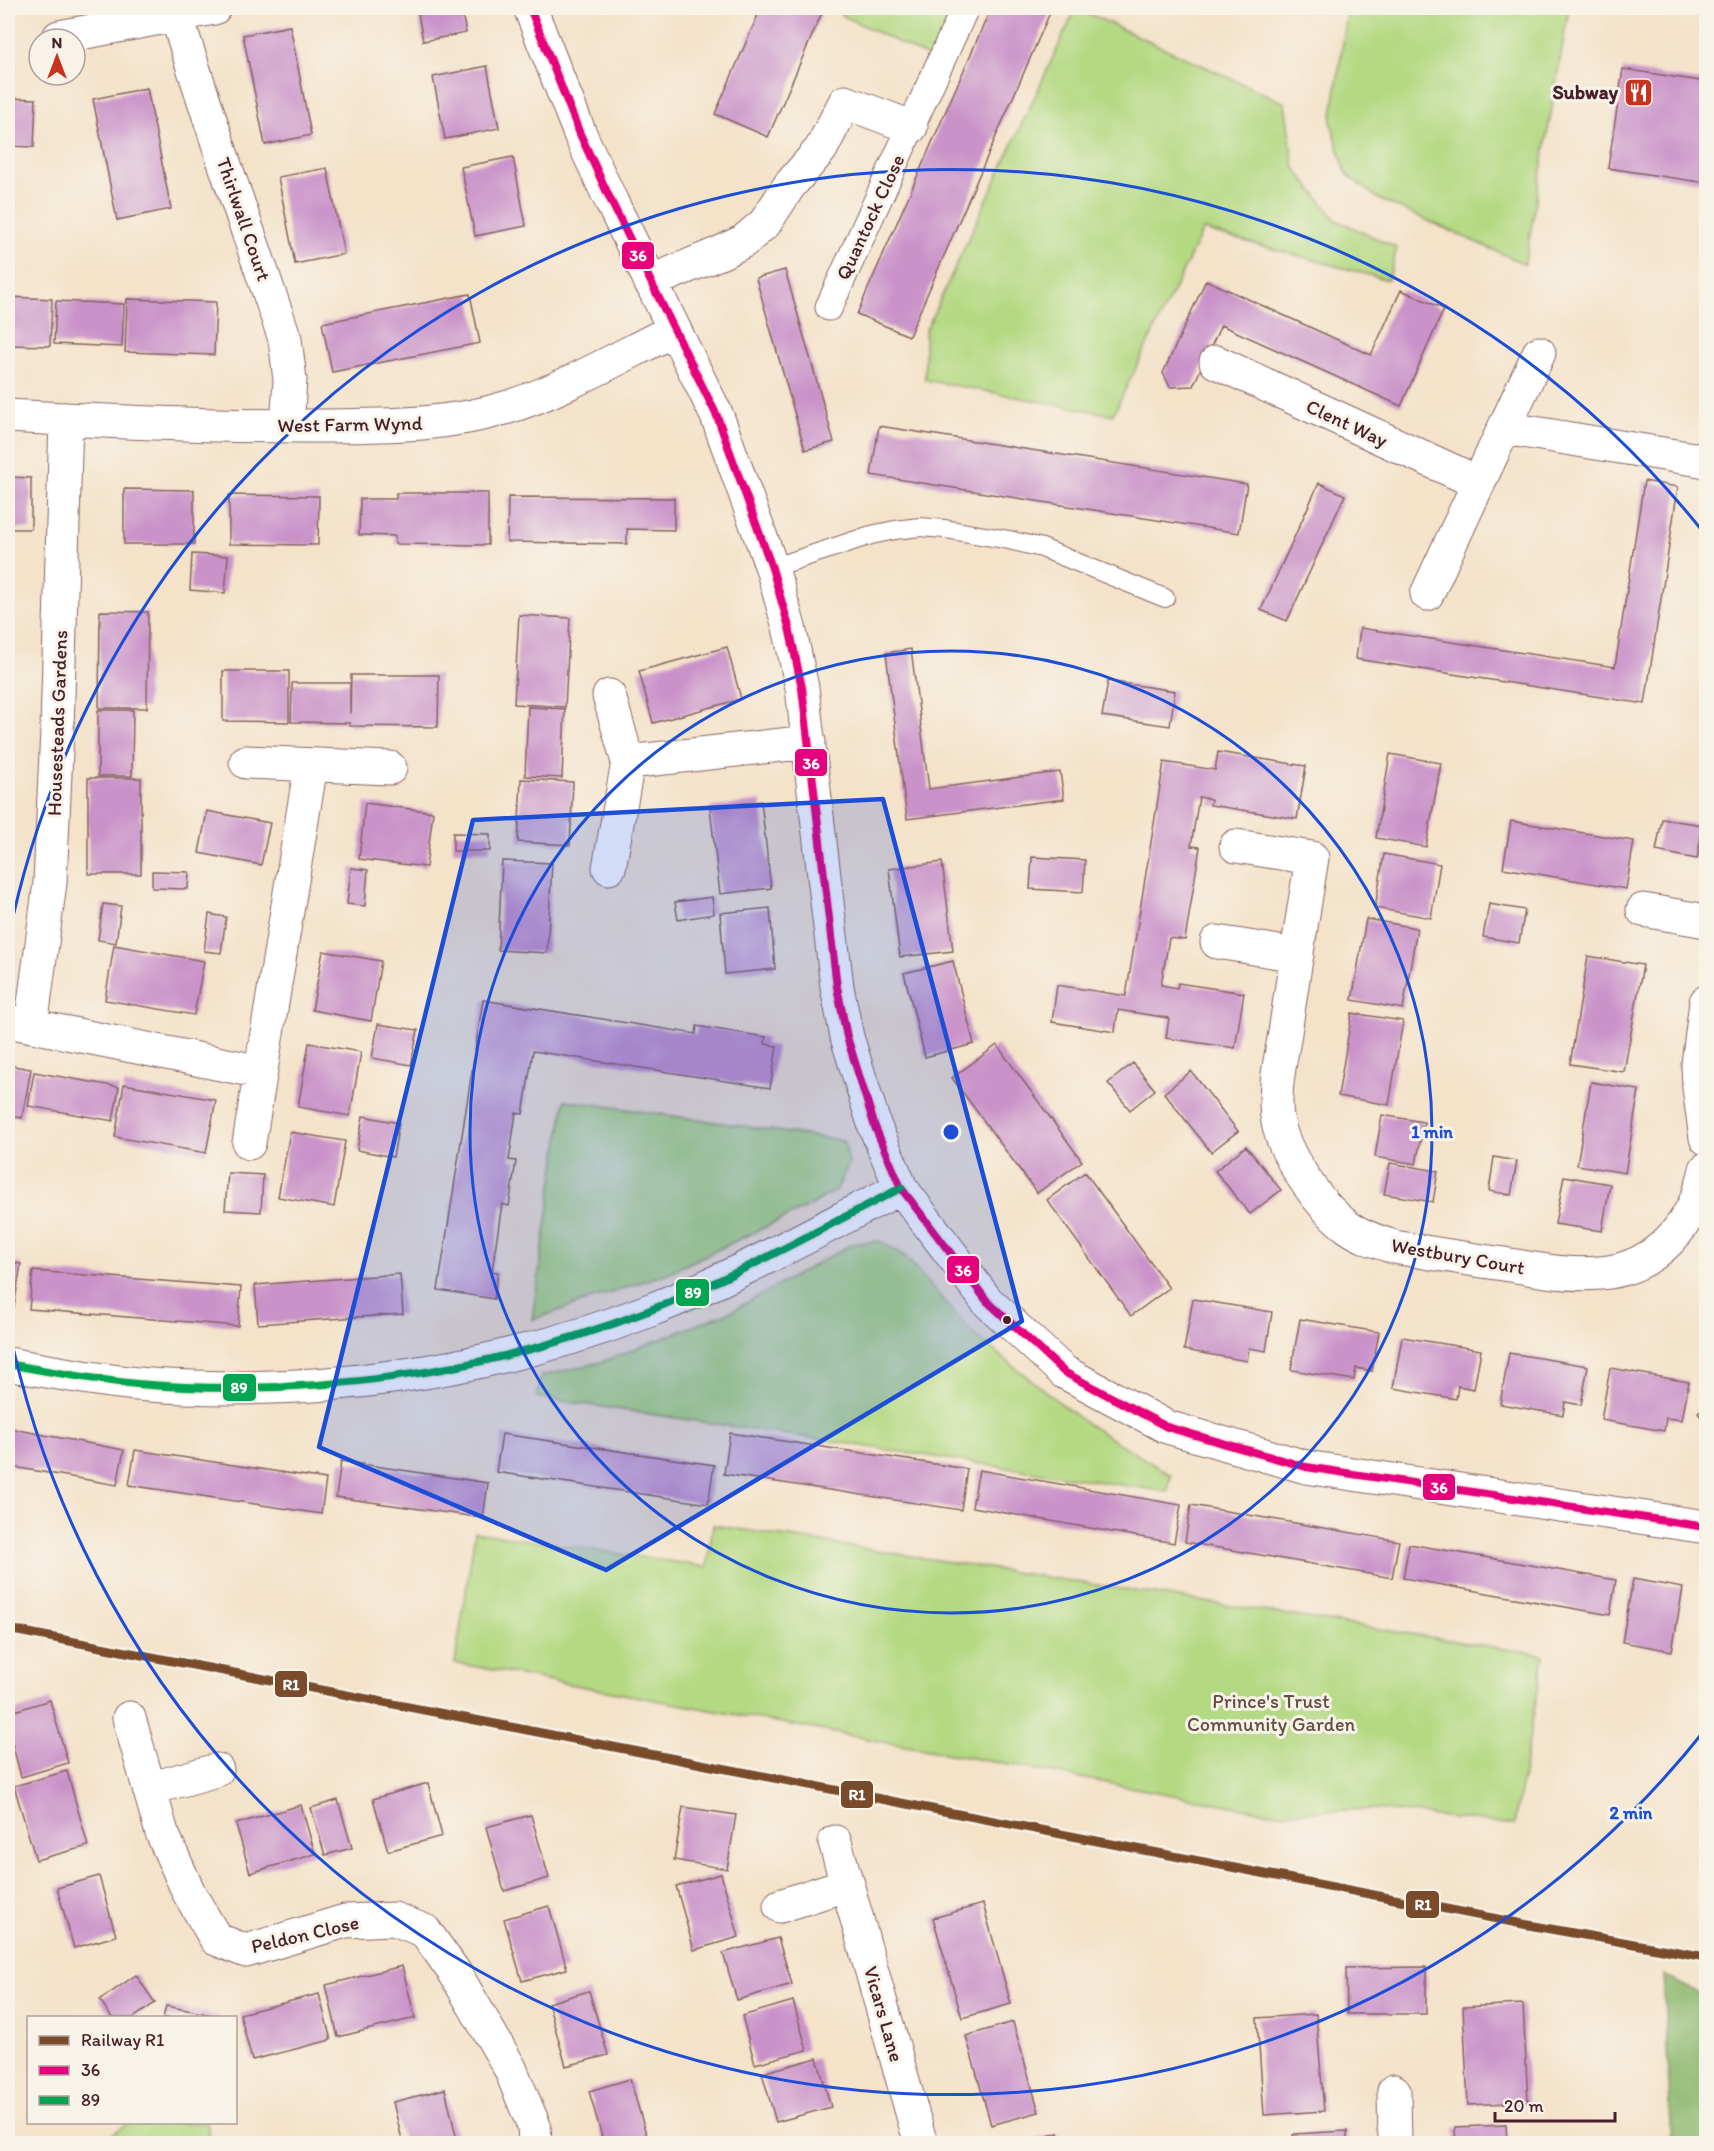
<svg xmlns="http://www.w3.org/2000/svg" width="1714" height="2151" font-family="Itim,sans-serif">
<rect width="100%" height="100%" fill="#f7f3e8"/>
<filter id="ink" filterUnits="userSpaceOnUse"><feTurbulence type="fractalNoise" baseFrequency=".0167" numOctaves="2"/><feDisplacementMap in="SourceGraphic" scale="12" xChannelSelector="R" yChannelSelector="G"/><feConvolveMatrix kernelMatrix="1 2 1 2 8 2 1 2 1" color-interpolation-filters="sRGB"/></filter>
<filter id="wash" filterUnits="userSpaceOnUse"><feTurbulence type="fractalNoise" baseFrequency=".008" numOctaves="4" result="noise"/><feDisplacementMap in="SourceGraphic" scale="24" xChannelSelector="R" yChannelSelector="G"/><feGaussianBlur stdDeviation="1.35" result="paint"/><feColorMatrix in="noise" values="0 0 0 0 0 0 0 0 0 0 0 0 0 0 0 0 0 1.4 0 .05"/><feComposite in="paint" operator="in"/></filter>
<g filter="url(#wash)">
<rect width="100%" height="100%" fill="#f4e2c9"/>
<path fill="#b3d982" stroke="#7e7c56" stroke-width="1.5" d="M845 8H957L934 60 841 15Z
M1076 8 1285 103 1294 167 1336 220 1397 248 1388 280 1203 230 1113 415 925 380V332Z
M1348 8H1569L1525 264 1379 199 1346 174 1331 122Z
M565 1100 844 1141 849 1163 837 1189 810 1206 668 1273 532 1320Z
M879 1241 904 1255 972 1333 1084 1422 1171 1475 1168 1492 537 1397 541 1376 602 1362 732 1311 852 1244Z
M713 1525 1544 1655 1514 1825 1376 1809 1271 1813 455 1663 475 1532 707 1567Z
M128 2123H207L211 2143H113L110 2136Z"/>
<path fill="#8eb970" stroke="#6c6c4e" stroke-width="1.5" d="M1663 1975 1706 1997V2143H1672Z"/>
<g id="blocks">
<path fill="#c993c9" d="M417 8H461L466 33 423 41Z
M761 8H824L768 137 715 114Z
M991 8H1052L909 336 857 314Z
M290 26 311 135 265 145 243 35Z
M487 66 499 128 445 139 433 77Z
M1623 69 1706 82V183L1608 168Z
M147 88 171 209 117 220 93 99Z
M8 98 36 99 34 147 8 146Z
M513 157 526 226 475 236 461 167Z
M327 168 344 254 295 264 278 177Z
M785 270 834 442 805 450 756 278Z
M1206 280 1371 355 1401 290 1444 309 1401 406 1221 325 1193 386 1170 387 1163 373Z
M470 294 480 343 332 372 322 323Z
M8 297 52 299 50 346 8 345Z
M127 299 216 302 214 355 125 352Z
M56 301 124 304 122 347 54 344Z
M879 426 1247 484 1239 533 871 475Z
M8 477 31 478V529H8Z
M1644 481 1678 487 1645 704 1356 659 1360 628 1615 667Z
M1319 483 1345 495 1287 621 1261 610Z
M124 489 194 490V544H124Z
M396 493H488V545L395 544V536L359 535 360 499H396Z
M229 495 319 496 318 545 229 544Z
M508 497 674 498V530L627 529V544L507 542Z
M192 554 228 556 225 593 190 590Z
M100 611 148 612 147 708H99Z
M519 615 570 618 565 707 514 704Z
M727 647 741 699 653 723 639 671Z
M911 649 929 789 1060 772 1064 799 907 819 886 653Z
M223 671H289V722L223 721Z
M351 675H439L438 727 350 726V723L291 722 292 683H350V714Z
M1108 681 1175 691 1170 726 1102 716Z
M528 707 565 709 562 778 525 776Z
M98 710H133L132 776H98Z
M8 749H10V827H8Z
M1218 752 1306 766 1297 819 1210 805 1211 799 1199 797 1191 846 1200 847 1185 940 1169 938 1161 985 1177 988 1178 983 1244 993 1235 1048 1166 1038 1169 1018 1118 1010 1115 1032 1052 1022 1057 985 1126 996 1164 762 1215 770Z
M1390 754 1441 763 1426 847 1376 838Z
M88 778H141V874H88Z
M521 779 573 782 570 845 518 842Z
M761 801 771 888 720 894 710 808Z
M365 803 433 812 426 867 359 859Z
M207 811 270 823 261 865 199 853Z
M1662 819 1703 825 1697 859 1656 851Z
M1511 821 1634 841 1626 889 1503 868Z
M453 833 490 834V851H453Z
M1384 854 1440 864 1431 918 1375 908Z
M1032 857 1085 860 1083 892 1030 889Z
M502 861 552 863 547 953 498 950Z
M942 862 953 951 900 957 889 869Z
M351 868 368 870 365 906 347 904Z
M152 871 189 872 188 889 152 888Z
M712 897 714 914 678 920 675 902Z
M103 904 121 906 116 943 98 940Z
M1489 904 1525 910 1519 943 1483 937Z
M770 908 775 969 725 974 720 913Z
M209 914 226 917 221 953 204 951Z
M1366 919 1417 928 1403 1009 1352 1000Z
M114 945 204 961 194 1015 105 1000Z
M323 951 381 961 371 1021 312 1010Z
M1588 956 1643 965 1624 1072 1570 1064Z
M953 961 974 1044 925 1057 904 973Z
M483 1000 696 1034 697 1026 766 1037 765 1044 777 1046 770 1088 533 1051 523 1114 516 1113 509 1160 516 1161 509 1206 502 1204 492 1271 498 1272 494 1299 438 1290Z
M1352 1013 1403 1021 1389 1105 1338 1096Z
M378 1024 418 1030 411 1065 372 1058Z
M309 1043 361 1052 350 1116 298 1107Z
M997 1045 1082 1161 1037 1193 952 1078Z
M1133 1063 1155 1090 1130 1110 1108 1083Z
M8 1065 31 1069 22 1118 8 1115Z
M1191 1071 1238 1131 1211 1152 1164 1093Z
M34 1072 119 1087 113 1121 28 1106Z
M1591 1082 1639 1090 1625 1173 1577 1165Z
M124 1084 216 1100 206 1153 115 1137Z
M1382 1115 1424 1122 1416 1164 1375 1157Z
M363 1116 399 1123 393 1157 357 1150Z
M290 1132 345 1141 334 1207 278 1197Z
M1246 1146 1281 1190 1250 1214 1215 1171Z
M1494 1157 1517 1161 1511 1195 1489 1191Z
M1390 1163 1438 1171 1433 1202 1384 1194Z
M1085 1172 1169 1288 1131 1316 1047 1200Z
M228 1173 263 1175 261 1212 225 1210Z
M1564 1176 1610 1184 1602 1231 1555 1224Z
M8 1262 21 1264 14 1307 8 1306Z
M33 1271 241 1287 238 1326 29 1309Z
M400 1274 403 1314 258 1324 255 1285Z
M1193 1299 1272 1312 1266 1351 1249 1348 1247 1361 1184 1350Z
M1300 1319 1379 1332 1372 1371 1356 1368 1354 1380 1291 1370Z
M1402 1337 1481 1350 1474 1389 1458 1386 1456 1399 1393 1388Z
M1509 1353 1588 1366 1581 1405 1565 1402 1563 1415 1500 1404Z
M1610 1368 1689 1382 1682 1420 1666 1418 1664 1431 1601 1420Z
M1706 1407V1426L1698 1412Z
M8 1428 124 1450 117 1485 8 1466Z
M730 1433 967 1469 961 1510 724 1474Z
M502 1434 714 1465 708 1504 496 1472Z
M135 1450 326 1479 321 1514 129 1485Z
M341 1461 488 1483 483 1518 336 1497Z
M979 1470 1181 1505 1174 1543 972 1507Z
M1191 1505 1399 1541 1392 1578 1185 1542Z
M1409 1544 1616 1580 1610 1615 1403 1578Z
M1633 1579 1683 1588 1672 1651 1622 1642Z
M50 1700 68 1763 21 1777 8 1727V1713Z
M67 1771 88 1846 36 1860 14 1786Z
M428 1783 442 1836 388 1851 373 1799Z
M338 1800 352 1848 325 1855 311 1808Z
M301 1805 315 1854 250 1873 236 1824Z
M683 1807 736 1815 727 1869 674 1860Z
M531 1815 549 1878 504 1891 486 1827Z
M721 1874 739 1937 694 1950 676 1886Z
M99 1876 116 1936 74 1948 57 1888Z
M983 1904 1011 2004 962 2018 933 1918Z
M549 1906 567 1969 522 1981 504 1919Z
M778 1938 792 1984 737 2000 723 1953Z
M402 1966 415 2018 338 2037 326 1985Z
M1426 1967V2014H1347L1346 1968Z
M136 1975 155 2003 133 2018H112L100 2000Z
M589 1991 608 2055 566 2066 548 2003Z
M319 1994 331 2040 252 2060 240 2014Z
M793 2001 807 2050 755 2064 742 2016Z
M1523 2004 1528 2102 1468 2105 1463 2007Z
M166 2006 219 2016V2018H163Z
M1316 2014 1324 2111 1264 2115 1257 2018Z
M1013 2022 1039 2112 991 2125 966 2036Z
M817 2058 831 2107 776 2122 762 2073Z
M630 2079 649 2144H604L589 2091Z
M445 2089 458 2144H403L393 2102Z
M1506 2125 1507 2144H1456L1455 2127Z
M1347 2131V2144H1293V2134Z
M1058 2133 1061 2144H1024V2143Z"/>
</g>
</g>
<g filter="url(#ink)">
<use href="#blocks" fill-opacity="0" stroke="#866362" stroke-width="1.5"/>
<g fill="none" stroke-linecap="round" stroke-linejoin="round">
<defs>
<path id="service" d="M772 568 871 535 895 530 920 527 945 529 1009 540 1042 548 1165 598"/>
<path id="pedestrian" d="M829 307 965 8"/>
<path id="minor" d="M530 8 580 134 612 203 717 416 772 568 789 627 802 688 837 987 847 1037 875 1127 901 1188 987 1301 1064 1372 1167 1427 1306 1467 1706 1527
M176 15 225 165 285 339 290 380 287 426
M59 37 214 8
M650 282 722 252 744 241 765 223 789 186 821 149 845 102 911 127
M1216 362 1479 483
M8 416C113 422 219 427 325 426 385 425 447 426 505 408 561 391 621 356 674 330
M1504 428 1706 461
M1427 594 1539 353
M609 696 628 762 609 868
M246 762 390 768
M628 762 809 742
M1236 846 1312 858C1303 914 1294 970 1286 1026 1282 1055 1273 1087 1277 1117 1282 1153 1319 1206 1348 1227 1362 1237 1379 1242 1394 1247 1431 1253 1467 1259 1504 1264 1535 1269 1568 1276 1600 1273 1657 1269 1695 1222 1706 1169
M1643 910 1706 921
M1217 942 1297 955
M1706 1002 1698 1064 1699 1088 1706 1138
M8 1021 261 1072
M31 1026 50 883 57 730 66 419
M249 1143 311 765
M8 1364C51 1372 94 1380 137 1384 310 1398 486 1374 648 1311 736 1277 818 1230 901 1188
M129 1718 162 1833 189 1893 216 1939 246 1951 345 1921 394 1919 425 1931 455 1973 510 2068 534 2126 535 2144
M149 1789 217 1770
M835 1842 921 2144
M780 1906 848 1884
M1394 2091 1395 2144"/>
</defs>
<use href="#service" stroke="#866362" stroke-width="20"/>
<use href="#pedestrian" stroke="#866362" stroke-width="29"/>
<use href="#minor" stroke="#866362" stroke-width="35"/>
<use href="#service" stroke="#fff" stroke-width="18"/>
<use href="#pedestrian" stroke="#fff" stroke-width="27"/>
<use href="#minor" stroke="#fff" stroke-width="33"/>
<defs>
<path id="bus-1" d="M530 8 580 134 612 203 717 416 772 568 789 627 802 688 837 987 847 1037 875 1127 901 1188 987 1301 1064 1372 1167 1427 1306 1467 1706 1527"/>
<path id="bus-2" d="M8 1364C51 1372 94 1380 137 1384 310 1398 486 1374 648 1311 736 1277 818 1230 901 1188"/>
</defs>
<use href="#bus-1" stroke="#f7f3e8" stroke-width="12"/>
<use href="#bus-2" stroke="#f7f3e8" stroke-width="12"/>
<use href="#bus-1" stroke="#e5007d" stroke-width="8"/>
<use href="#bus-2" stroke="#00a651" stroke-width="8"/>
<defs>
<path id="rail-1" d="M8 1629 1523 1924 1706 1957"/>
</defs>
<use href="#rail-1" stroke="#f7f3e8" stroke-width="14"/>
<use href="#rail-1" stroke="#7a4b2a" stroke-width="9"/>
</g>
</g>
<path fill="#1d4ed8" fill-opacity="0.2" stroke="#1d4ed8" stroke-width="4.5" stroke-linejoin="round" d="M883 799 1022 1321 606 1570 319 1447 473 820Z"/>
<g fill="none" stroke="#1d4ed8" stroke-width="3">
<circle cx="951" cy="1132" r="481"/>
<path d="M1704 1731A962 962 0 0 1 8 1324M8 940A962 962 0 0 1 1704 533"/>
</g>
<defs>
<symbol id="restaurant-square" viewBox="-11 -11 22 22"><rect x="-9" y="-9" width="18" height="18" rx="4" fill="#c8321e" stroke="#f7f3e8"/><path d="M-5-6h1v4h1v-4h1v4h1v-4h1v5L-1.5 .5V6h-2V.5L-5-1ZM5-6V6H3V1.5H1.5Q1.5-4 5-6Z" fill="#fff"/></symbol>
</defs>
<g fill-rule="evenodd">
<use href="#restaurant-square" x="1622" y="76" width="33" height="33"/>
</g>
<circle fill="#4a1f2b" stroke="#f7f3e8" stroke-width="2" cx="1007" cy="1320" r="5"/>
<g text-anchor="middle" dominant-baseline="central" stroke-width="6" stroke-linejoin="round" paint-order="stroke">
<g font-size="20" font-weight="bold" fill="#4a1f2b" stroke="#f7f3e8" text-anchor="end">
<text x="1618" y="92">Subway</text>
</g>
<g font-size="20" fill="#4a1f2b" stroke="#f7f3e8">
<text transform="translate(870 217) rotate(-65)">Quantock Close</text>
<text transform="translate(244 219) rotate(71)">Thirlwall Court</text>
<text transform="translate(1347 423) rotate(25)">Clent Way</text>
<text transform="translate(350 424) rotate(-1)">West Farm Wynd</text>
<text transform="translate(57 723) rotate(-88)">Housesteads Gardens</text>
<text transform="translate(1458 1256) rotate(10)">Westbury Court</text>
<text transform="translate(305 1934) rotate(-13)">Peldon Close</text>
<text transform="translate(884 2014) rotate(74)">Vicars Lane</text>
</g>
<g font-size="20" fill="#644e41" stroke="#f7f3e8">
<text x="1271" y="1701">Prince's Trust<tspan x="1271" dy="23">Community Garden</tspan></text>
</g>
</g>
<circle cx="951" cy="1132" r="9" fill="#1d4ed8" stroke="#f7f3e8" stroke-width="3"/>
<g font-size="18" text-anchor="middle" font-weight="bold" fill="#1d4ed8" stroke="#f7f3e8" stroke-width="6" stroke-linejoin="round" paint-order="stroke">
<text x="1432" y="1138">1 min</text>
<text x="1631" y="1819">2 min</text>
</g>
<g stroke="#f7f3e8" stroke-width="2">
<rect x="621" y="241" width="34" height="29" rx="6" fill="#e5007d"/>
<rect x="794" y="748" width="34" height="29" rx="6" fill="#e5007d"/>
<rect x="946" y="1255" width="34" height="29" rx="6" fill="#e5007d"/>
<rect x="675" y="1278" width="35" height="29" rx="6" fill="#00a651"/>
<rect x="222" y="1373" width="35" height="29" rx="6" fill="#00a651"/>
<rect x="1422" y="1473" width="34" height="28" rx="6" fill="#e5007d"/>
<rect x="274" y="1670" width="34" height="28" rx="6" fill="#7a4b2a"/>
<rect x="840" y="1780" width="34" height="29" rx="6" fill="#7a4b2a"/>
<rect x="1405" y="1890" width="35" height="29" rx="6" fill="#7a4b2a"/>
</g>
<g font-size="16" text-anchor="middle" font-weight="bold" fill="#fff">
<text x="638" y="261">36</text>
<text x="811" y="769">36</text>
<text x="963" y="1276">36</text>
<text x="693" y="1298">89</text>
<text x="239" y="1393">89</text>
<text x="1439" y="1493">36</text>
<text x="291" y="1690">R1</text>
<text x="857" y="1800">R1</text>
<text x="1423" y="1910">R1</text>
</g>
<rect width="1714" height="2151" fill="none" stroke="#f7f3e8" stroke-width="30"/>
<rect x="27" y="2016" width="210" height="108" fill="#f7f3e8" stroke="#b29e9c" stroke-width="1.5"/>
<rect x="39" y="2036" width="30" height="9" fill="#7a4b2a" stroke="#b29e9c" stroke-width="1.5"/>
<text x="81" y="2046" font-size="18" fill="#4a1f2b">Railway R1</text>
<rect x="39" y="2066" width="30" height="9" fill="#e5007d" stroke="#b29e9c" stroke-width="1.5"/>
<text x="81" y="2076" font-size="18" fill="#4a1f2b">36</text>
<rect x="39" y="2096" width="30" height="9" fill="#00a651" stroke="#b29e9c" stroke-width="1.5"/>
<text x="81" y="2106" font-size="18" fill="#4a1f2b">89</text>
<g transform="translate(57 57)"><circle r="28" fill="#f7f3e8" stroke="#b29e9c" stroke-width="1.5"/>
<path d="M0-4.5L10 22L0 15L-10 22Z" fill="#c8321e"/>
<text y="-9" font-size="16" font-weight="bold" text-anchor="middle" fill="#4a1f2b">N</text>
</g>
<path d="M1495 2112v9h120v-9" fill="none" stroke="#4a1f2b" stroke-width="3"/>
<text x="1504" y="2112" font-size="18" fill="#4a1f2b" stroke="#f7f3e8" stroke-width="4.5" paint-order="stroke">20 m</text>
</svg>
